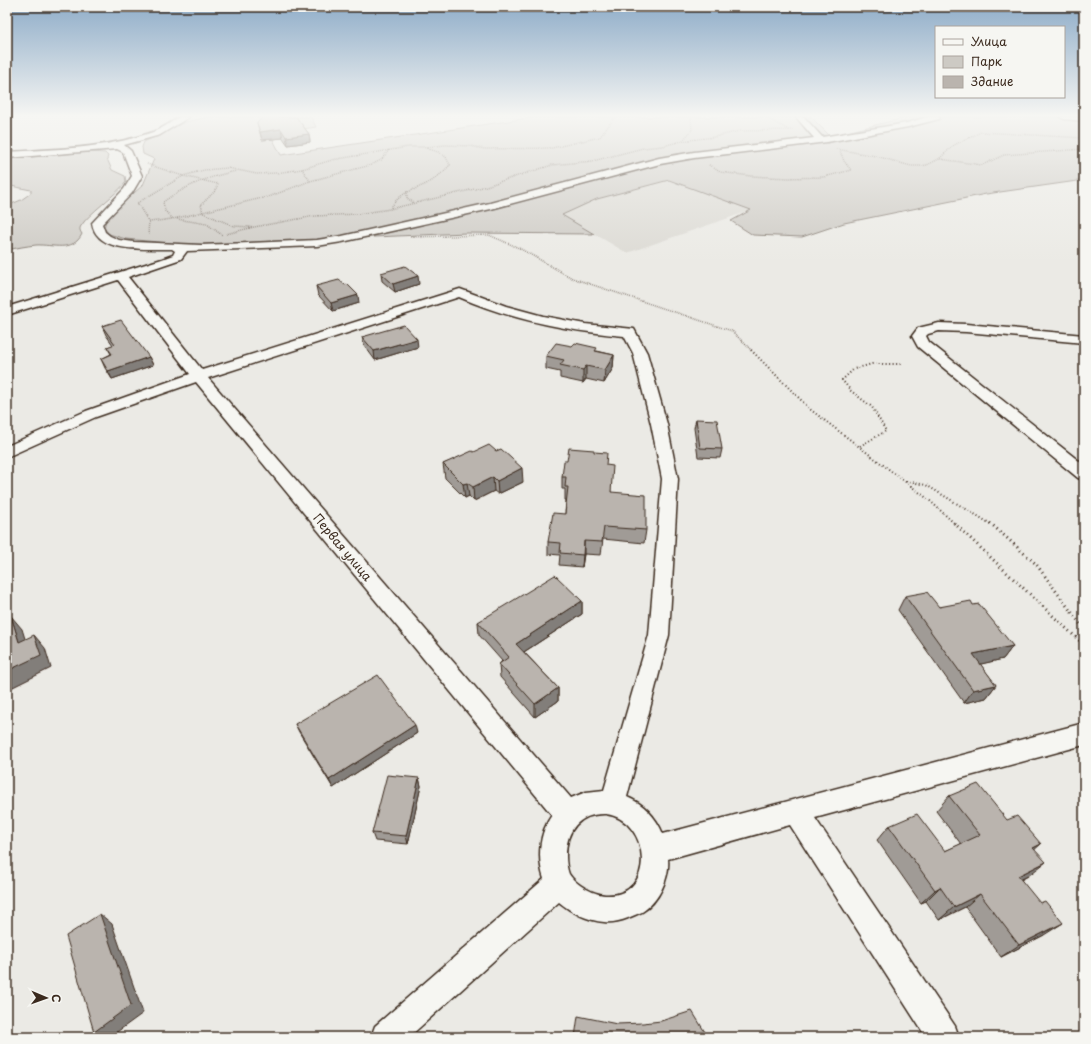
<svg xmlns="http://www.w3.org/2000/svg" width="1091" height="1044" font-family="'Playpen Sans',sans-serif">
<rect width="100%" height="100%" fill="#ebeae5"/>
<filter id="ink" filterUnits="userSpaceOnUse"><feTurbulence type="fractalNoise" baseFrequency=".025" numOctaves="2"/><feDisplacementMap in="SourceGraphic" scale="8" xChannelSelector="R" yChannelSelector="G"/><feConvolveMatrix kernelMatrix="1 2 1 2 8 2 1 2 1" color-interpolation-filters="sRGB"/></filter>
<g filter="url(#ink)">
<path fill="#dcdad4" d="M669 180 752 210 627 253 562 215 597 199Z"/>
<path fill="#cdcac4" stroke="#847a71" d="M208 117H311L316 127 270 134 281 155 535 117H811L830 136 908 117H1084V180L986 194 844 223 802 237 753 235 731 221 751 210 669 180 597 199 562 215 594 234 466 233 190 245 126 239 109 234 104 228 107 217 143 185 154 159 143 154 142 147 144 142 185 122Z
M89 152 105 153 108 156 107 159 112 170 125 176 126 182C115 196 89 213 81 226 79 229 80 231 82 234 73 253 52 244 36 245 26 246 16 248 7 250V206L21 200 31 193V190L11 186 7 183V159Z"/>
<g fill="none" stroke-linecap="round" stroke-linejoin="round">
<defs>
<path id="minor" d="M179 117H189L160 135 124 145 131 151 142 176 132 193 102 224 105 232 110 236 119 240 134 242 201 245 317 240 342 236 490 203 659 158 694 152 814 138 796 117H804L822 137 907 123 927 117H940L939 119 908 127 827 142 694 158 660 164 491 209 342 242 317 246 187 251 181 259 128 277 202 370 460 289 506 306 543 316 585 324 634 329 647 353 667 424 678 479 669 635 627 797C644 804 656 817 663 834L1084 723V745L815 818 955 1026 959 1037H926L790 825 668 859C670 877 659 902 642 912 638 914 632 916 628 918 620 921 612 923 604 922 588 921 571 912 559 902L409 1037H371L375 1026 544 879C537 858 539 833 552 815L196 382 96 417 7 457V446L86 411 190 374 118 280 7 315V307L162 259 173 255 175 251 172 249C147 248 97 255 92 223L124 189 132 176 123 152 117 149 7 158V152C54 149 104 149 150 133 160 130 170 123 179 117ZM459 297C512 320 567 331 624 336L633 353 651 424 662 479 649 635 604 790 586 792 571 798 208 378ZM606 814C651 820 657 898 605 895 593 894 576 885 569 874 567 869 566 861 566 856 566 830 579 813 606 814Z
M1060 117H1084V121L1064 119Z
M939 323 966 324 1084 335V343L966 332 939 331 928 334 926 336 929 342 1084 465V480L1078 478 918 347 912 336 918 328Z"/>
</defs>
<use href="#minor" stroke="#3b2a1e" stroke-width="3"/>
<path stroke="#3b2a1e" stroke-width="1.5" stroke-dasharray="0.5 1.5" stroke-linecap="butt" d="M765 117 787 129
M683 140 692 130 691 117
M426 147 445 145 470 146 485 149 552 148 600 137 615 117
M836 149 876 156 911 166H920L927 165 939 159 954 145 981 132 1084 138
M940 159 982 165 1004 155 1084 149
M147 164 183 176 137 203 149 222 148 232 150 235
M709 165 720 172 751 176 788 178 824 177 851 170 844 161 840 151
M302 169 310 181
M237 171C210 176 185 186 163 202L165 211 173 219 271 196 310 181 371 165 381 160 389 150
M183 176 204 170 227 168 257 174 276 173 302 169 332 160 408 147H423L438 152 446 157 450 165C443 172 436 179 428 183 411 192 401 191 390 209
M183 176 218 184 215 191 201 205 203 213 234 226 251 227
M407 191V198L414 203
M177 219 207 224 222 235
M149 222 172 219
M226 234 254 227 315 216 357 214 390 209 483 187 552 165 593 161 643 148 663 146 682 141 714 137 740 131 793 130
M410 237 489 235 519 248 572 278 732 331 752 351"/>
<path stroke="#3b2a1e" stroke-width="2" stroke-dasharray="1 2.5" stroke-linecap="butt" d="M751 350 811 410 928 499 955 524
M860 446 886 431 872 407 851 391 842 380 854 369 872 364H903
M906 481 926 485 991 524"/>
<path stroke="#3b2a1e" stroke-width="3" stroke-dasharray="1 3.5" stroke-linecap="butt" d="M954 523 1084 645
M990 523 1036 564 1084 629"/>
<use href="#minor" fill="#f6f6f2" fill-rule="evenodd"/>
</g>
<path fill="#a09b96" stroke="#3b2a1e" d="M263 117H298L297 118 309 134 310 142 288 145 283 138 262 140 257 123Z
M381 273 419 284 395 292 382 281Z
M316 286 359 303 333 311 318 295Z
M102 326 149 357 153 365 112 379 105 368 101 359 111 354 107 347 113 345 106 335Z
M362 337 418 347 375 360 364 345Z
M597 351 614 355 613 368 604 383 586 379 583 383 560 378V372L546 369V356Z
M696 419 722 449 720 458 698 457 694 428Z
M474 452 523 482 498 494 494 491 474 501 469 496 465 498 445 478 443 464Z
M594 452 606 465 611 492 646 530 644 543 603 539 601 555 584 554 582 567 559 565 560 555 548 554V542L565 514 566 500H565V489H562V477Z
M905 596 939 607 973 605 1013 646 1003 659 980 664 996 685 986 698 964 703 898 610Z
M582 601V614L524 652 558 688V701L535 717 500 677 499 664 502 661 479 635 478 622Z
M295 724 417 733 333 788 299 732Z
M419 778 421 786 408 844 375 841 372 833Z
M949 796 1007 820 1035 849 1028 876 1021 880 1044 935 1001 957 965 907 939 920 926 901 921 903 877 840 889 826 945 851 961 844 936 811Z"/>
<path fill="#827e7a" stroke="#3b2a1e" d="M281 129 283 138 262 140 260 132Z
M309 134 310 142 288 145 286 137Z
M418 276 419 284 395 292 393 284Z
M358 295 359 303 333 311 331 303Z
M417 339 418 347 375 360 374 351Z
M614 355 613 368 604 383 605 370Z
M149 357 153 365 112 379 108 371Z
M586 366V379L583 383V370Z
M522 468 523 482 498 494 497 481Z
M493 477 494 491 474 501 473 487Z
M467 483 469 496 465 498 463 484Z
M584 541V554L582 567 583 555Z
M582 601V614L516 657V644Z
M11 616 22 629 30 655 19 642Z
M34 635 45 648 51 668 7 690V671Z
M1013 646 1003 659 964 668 973 654Z
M996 685 986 698 964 703 973 690Z
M558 688V701L535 717V704Z
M415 725 417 733 333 788 329 780Z
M419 778 421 786 408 844 406 836Z
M1041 844 1024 859 1033 848Z
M1046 862 1028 876 1001 889 1018 876Z
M940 887 926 901 921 903 935 890Z
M980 894 965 907 939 920 954 907Z
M100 914 112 924 143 1013 110 1037H105L94 1032Z
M1063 923 1044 935 1001 957 1019 945Z"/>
<path fill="#bab4ae" stroke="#3b2a1e" d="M263 117H296L309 134 286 137 281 129 260 132 257 123Z
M405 266 418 276 393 284 381 273Z
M339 280 345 285 347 284 358 295 331 303 316 286Z
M121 320 149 357 108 371 101 359 112 354 107 347 115 344 102 326Z
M404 325 417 339 374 351 362 337Z
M556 343 572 346 575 343 597 348 595 351 614 355 605 370 586 366 583 370 560 365 564 360 546 356Z
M696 419 717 420 722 449 700 448Z
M489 445 496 451 501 449 522 468 497 481 493 477 473 487 467 483 463 484 443 464 472 451 474 452Z
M569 448 594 450V452L607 453 606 465 613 466 611 492 646 495V530L604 527 602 542 584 541 583 555 560 553 561 543 548 542 553 513 565 514 568 487H565L566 477H562L564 461H567Z
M555 575 582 601 516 644 558 688 535 704 499 664 509 657 478 622Z
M927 592 939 607 971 601 973 605 979 604 1013 646 973 654 996 685 973 690 905 596Z
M11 616 19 642 34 635 41 655 7 671V618Z
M378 675 415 725 329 780 295 724Z
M387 775 419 778 406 836 372 833Z
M978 784 1007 820 1017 816 1041 844 1033 848 1046 862 1018 876 1040 903 1045 901 1063 923 1019 945 980 894 954 907 940 887 935 890 889 826 917 814 945 851 980 835 949 796Z
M100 914 131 1005 94 1032 66 936Z
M692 1011 708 1037H575L578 1016 617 1024 643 1023 661 1021Z"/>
</g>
<linearGradient id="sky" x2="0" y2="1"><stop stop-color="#8eacc8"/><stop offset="0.44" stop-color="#f6f6f3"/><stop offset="1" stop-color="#f6f6f3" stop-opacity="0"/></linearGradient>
<rect width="1091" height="263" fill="url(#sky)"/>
<g text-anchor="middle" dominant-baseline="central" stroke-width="3" stroke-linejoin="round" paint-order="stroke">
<g font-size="12" fill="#3b2a1e" stroke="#f6f6f2">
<text transform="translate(343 547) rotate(50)">Первая улица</text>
</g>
</g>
<rect width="1091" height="1044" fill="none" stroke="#f6f6f2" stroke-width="24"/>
<rect x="12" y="12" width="1067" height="1020" fill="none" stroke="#3b2a1e" stroke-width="1.5" filter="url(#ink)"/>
<rect x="935" y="26" width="130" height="72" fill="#f6f6f2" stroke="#aba49d"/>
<rect x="943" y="39" width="20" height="6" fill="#f6f6f2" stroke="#aba49d"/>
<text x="971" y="46" font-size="12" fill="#3b2a1e">Улица</text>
<rect x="943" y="56" width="20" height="12" fill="#cdcac4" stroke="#aba49d"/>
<text x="971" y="66" font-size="12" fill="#3b2a1e">Парк</text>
<rect x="943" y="76" width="20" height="12" fill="#bab4ae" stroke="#aba49d"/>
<text x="971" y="86" font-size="12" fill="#3b2a1e">Здание</text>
<g transform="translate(46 998) rotate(92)" stroke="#f6f6f2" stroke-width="3" paint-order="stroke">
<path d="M0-3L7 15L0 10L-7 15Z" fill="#3b2a1e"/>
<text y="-6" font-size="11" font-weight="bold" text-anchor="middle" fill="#3b2a1e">С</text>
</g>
</svg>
